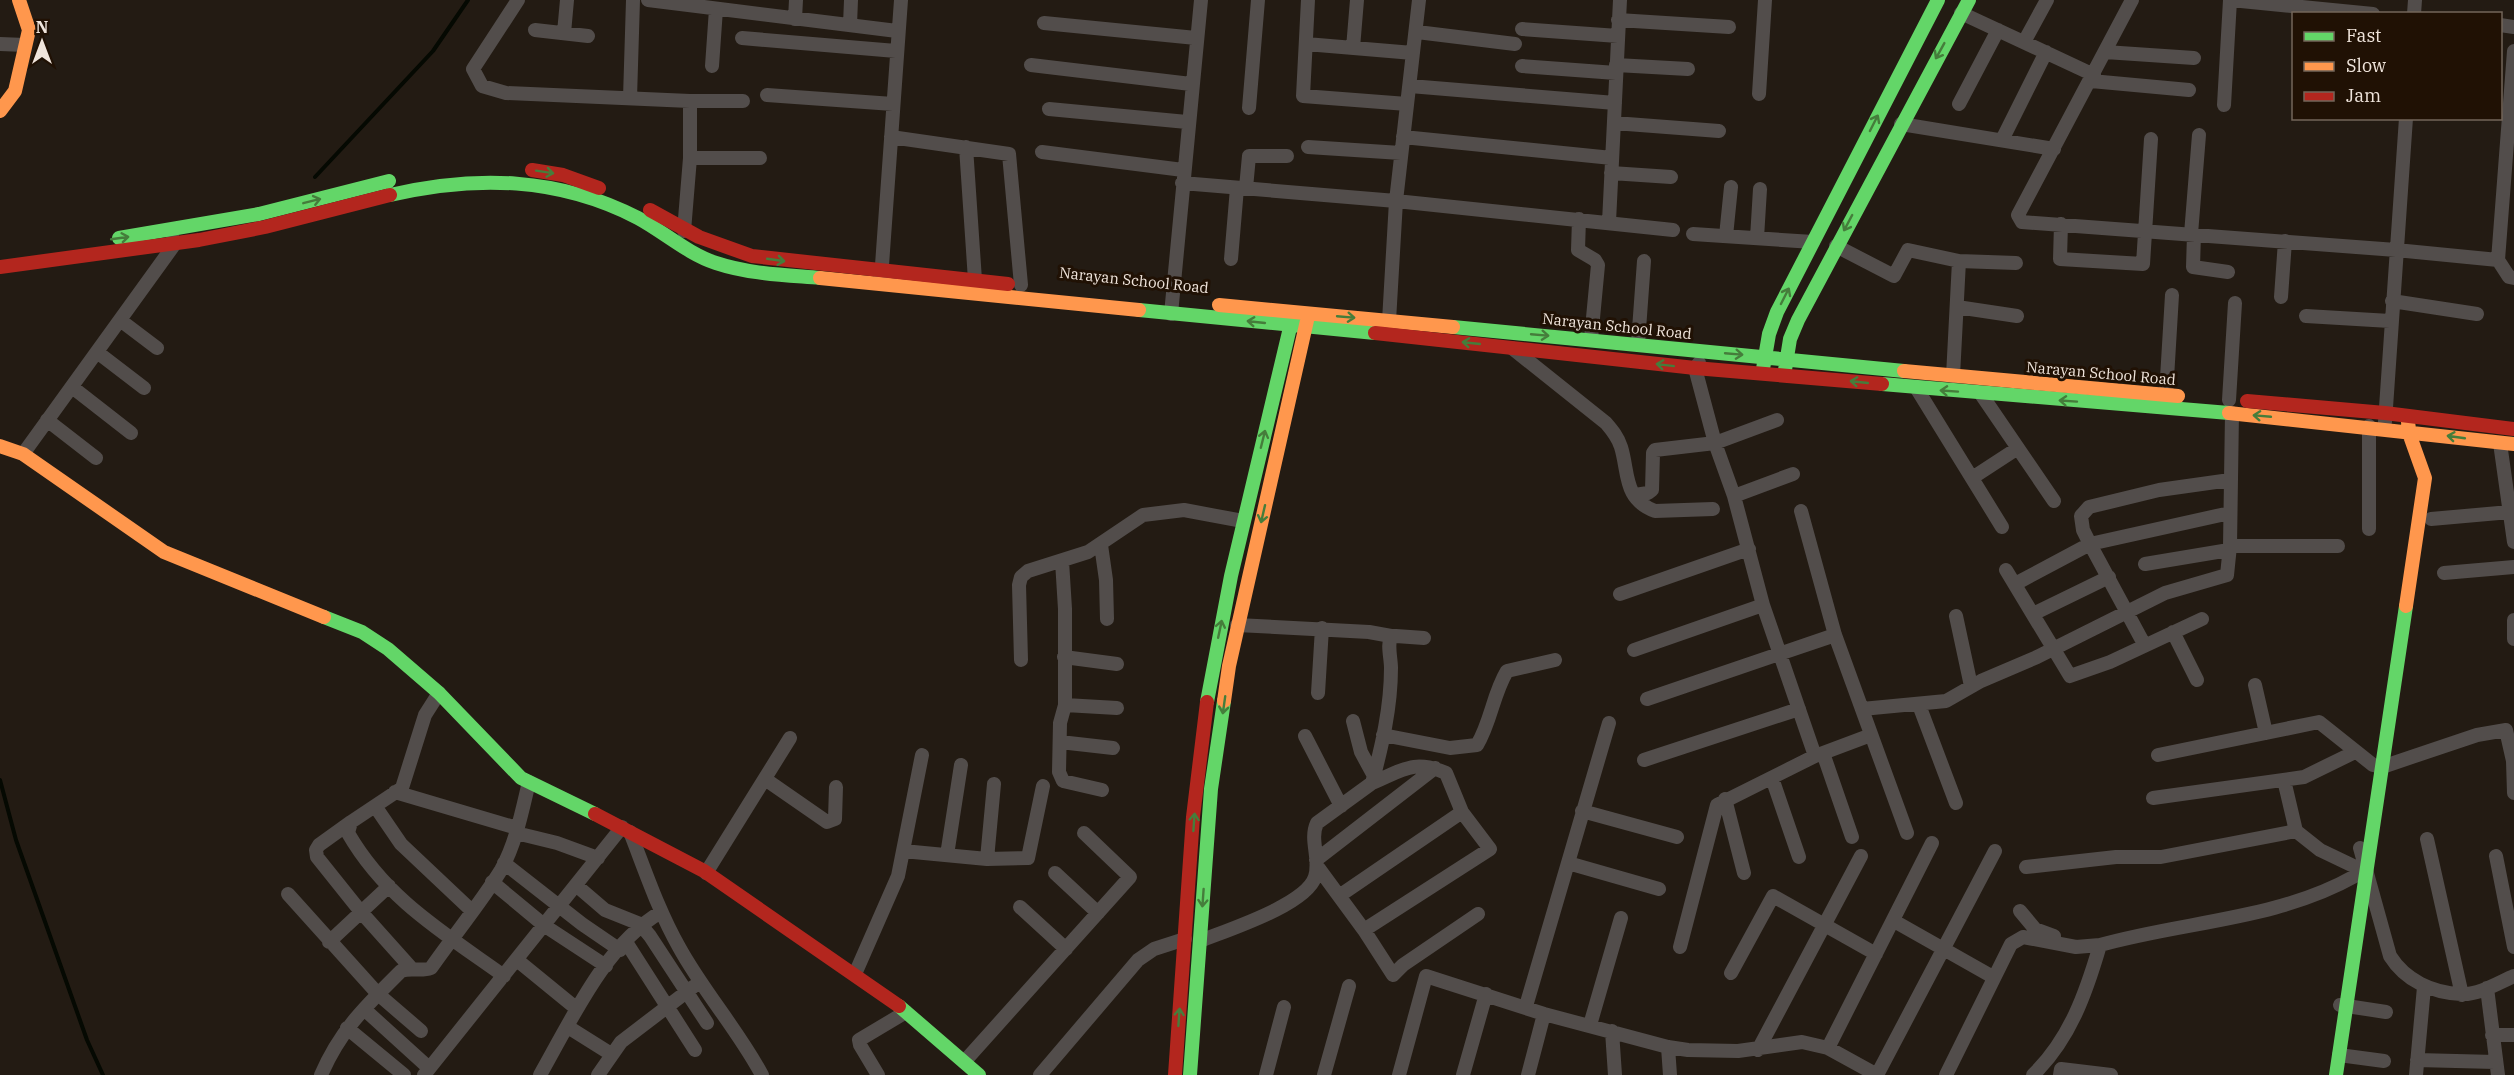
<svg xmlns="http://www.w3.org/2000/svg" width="2514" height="1075" font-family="'IBM Plex Serif',serif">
<rect width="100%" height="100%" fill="#231b13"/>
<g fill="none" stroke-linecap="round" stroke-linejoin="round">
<path stroke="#050902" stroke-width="4" d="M315 177 433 51 468 0
M0 780 16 840 87 1040 103 1075"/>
<path stroke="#524d4b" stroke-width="14" d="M518 0 473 69 482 86 506 93 690 101V158L684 231
M648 0 897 31
M1308 0 1303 96 1407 104
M2132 0 2018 215 2022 222 2396 250 2498 260 2514 51
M2231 0 2373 14
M1961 13 2094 75
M2414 14 2415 0
M795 19 796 0
M1618 20 1729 27
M1044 23 1196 38
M850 25 851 0
M2500 25 2514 27
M1522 29 1618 36
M535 30 588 36
M1417 32 1515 44
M564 33 567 0
M742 38 896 51
M2024 42 2047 0
M0 44 25 45
M1306 44 1413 53
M1353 48 1357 0
M2105 52 2194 58
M1031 65 1191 84
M1616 65 1688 69
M712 66 716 9
M1522 66 1616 73
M2091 81 2189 90
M1410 86 1615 103
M1759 94 1765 0
M767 95 893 104
M630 98 633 0
M690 101H743
M1959 104 1998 30
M2224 105 2230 0
M1249 108 1258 0
M1049 109 1187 122
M1614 123 1719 131
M1901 124 2054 149
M891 137 1009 154 1021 285
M1403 137 1612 158
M2002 140 2046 52
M966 147 975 280
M1308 147 1401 153
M1042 152 1183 170
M690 158H760
M1611 173 1671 177
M1182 183 1396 201 1673 230
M1246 188 1249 156H1287
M1579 219 1578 250 1595 260 1598 265 1591 339
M1609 222 1620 0
M2061 224 2060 259 2143 264 2151 139
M1693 234 1813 242
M2191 234 2199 135
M2194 234 2193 267 2228 272
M1726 236 1731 187
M1757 238 1760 189
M1836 246 1894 276 1908 250 1959 261 1953 376
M1231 259 1237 188
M2498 260 2509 277 2514 278
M1959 261 2016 263
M881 279 901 0
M2281 297 2285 241
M2392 301 2477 314
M1957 307 2017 316
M1171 314 1201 0
M2306 316 2390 321
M120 320 157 348
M1389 321 1396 201 1419 0
M1638 343 1644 261
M1512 348 1606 423C1612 430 1618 437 1621 447 1629 473 1623 499 1655 511L1713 509
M97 352 144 388
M72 387 131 433
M1917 389 2002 527
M1981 394 2054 501
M2166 395 2172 295
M2229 400 2235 303
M2232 413 2230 546H2338
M47 420 96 458
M2385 422 2406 118
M2369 426V529
M2500 443 2514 542
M23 454 174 245 173 239
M1972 478 2018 448
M1635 495 1648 493 1652 490 1653 453 1655 450 1715 443 1777 420
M1734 496 1793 474
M1801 511 1835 635 1907 833
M2431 519 2510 512
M1101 545 1106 580 1107 619
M1062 561 1065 609V705L1060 723 1059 772 1063 781 1102 790
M2145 564 2229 550
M2006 570 2070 676 2110 662 2202 619
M2444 573 2514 567
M2015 584 2090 544 2230 513
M1620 594 1749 549
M2033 614 2109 577
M1956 616 1971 686
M2514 620V639
M1237 625 1369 632 1391 636
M2173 632 2197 680
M2144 644 2090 544 2083 530 2081 516 2089 507 2159 490 2230 480
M1634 650 1763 605
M1064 657 1117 664
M1021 660 1019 585 1021 577 1028 571 1088 552 1143 515 1184 510 1243 521
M2255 685 2266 733
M439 693 425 715 402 788 351 822 348 833C386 899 444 933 504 976
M1318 693 1322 628
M1647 699 1835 635
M1065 705 1117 708
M1919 705 1956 803
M1862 709 1946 701 1981 681 2037 657 2165 593 2227 575 2230 546
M1353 721 1361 752 1374 776
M1383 735 1450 748 1477 745C1491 722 1493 694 1507 671L1555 660
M1305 736 1341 806
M1060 742 1113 748
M1823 753 1852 837
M2158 755 2319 722 2373 765 2382 767 2477 735 2506 730 2513 761 2514 793
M1815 756 1871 735
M1644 760 1799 709
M1772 778 1799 857
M765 779 827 822 835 819 836 787
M2284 780 2296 831 2320 850 2366 872
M395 792 517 828
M2153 798 2304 777 2355 752
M1725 799 1744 873
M375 806 401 844 472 911
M1582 811 1677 837
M351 822 319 845 316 850 317 857 361 912 412 969
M630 832C645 870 658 910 679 947 703 991 738 1030 762 1075
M516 833 557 843 598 858
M2427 839 2462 995
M2360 848 2390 956C2405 980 2432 993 2461 994 2479 995 2498 983 2514 976
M903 851 987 859 1028 858 1043 786
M947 855 961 765
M2496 856 2514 947
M987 859 994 784
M1316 860 1435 768
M504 863 582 924 620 950
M1568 863 1659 889
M1317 866 1364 930 1393 975 1403 965 1478 914
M2026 867 2116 857H2161L2296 831
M706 873 790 738
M1055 873 1098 913
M492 882 545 926 606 966
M577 886 605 910 640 924 650 936 707 1023
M288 894 378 994 421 1031
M1339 896 1462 812 1446 773C1414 759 1403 770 1372 783
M1020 907 1066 949
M2020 911 2035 929 2054 936
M1894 921 1993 977
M1364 930 1490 849 1462 812
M1200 941C1227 930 1306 905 1315 877 1321 859 1309 840 1317 823L1372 783C1382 746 1391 707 1391 668 1391 658 1387 645 1391 636H1396L1424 638
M329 942 389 886
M626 942 695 1050
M1680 947 1717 805 1815 756 1763 605 1734 496 1715 443 1695 368 1699 363
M517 960 577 1009
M1731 973 1773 896 1876 954
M855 974 898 876 922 755
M2487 988 2498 1075
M2340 1005 2386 1012
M1526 1006 1609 723
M364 1009 429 1068
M1590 1025 1621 918
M568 1027 611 1054
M347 1028 404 1075
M1612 1031 1615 1075
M2492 1035H2514
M1668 1047 1670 1075
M1828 1048 1932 843
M1758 1050 1861 856
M2339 1055 2384 1061
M2417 1060 2495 1062
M964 1062 1130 877 1084 833
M321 1075C341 1029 366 1006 401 971 411 967 420 972 431 968 454 935 480 904 501 870 516 843 522 811 529 782
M424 1075 622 827
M540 1075C572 1019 605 945 661 912
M598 1075 621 1042 693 987
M878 1075 860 1045 859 1040 906 1012
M1040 1075 1138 960 1154 949 1185 939
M1266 1075 1284 1007
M1324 1075 1349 986
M1399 1075 1426 976 1544 1014 1668 1047 1688 1050 1738 1051 1802 1042 1828 1048 1877 1075 1995 851
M1463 1075 1486 994
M1528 1075 1544 1014
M1946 1075 2011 944 2023 937 2076 947 2100 945
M2033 1075C2070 1039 2086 993 2100 945 2185 921 2277 920 2355 876
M2060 1075 2061 1069 2111 1075
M2416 1075 2424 987"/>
<path stroke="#63d668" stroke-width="14" d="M390 195C476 175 559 177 638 218 664 232 688 254 716 263 749 274 785 275 820 278
M119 238 259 214 389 181
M1139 310 1375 333
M1453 327 1904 371
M1763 369 1769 334 1777 312 1938 0
M1785 370 1790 339 1798 320 1969 0
M1882 384 2229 413
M324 617 362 632 388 649 439 693 521 778 595 814
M1207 702 1231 576 1293 315
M899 1006 979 1075
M1190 1075 1211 789 1224 701
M2336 1075 2406 606"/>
<path stroke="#ff974d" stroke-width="14" d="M0 111 15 91 29 30 19 0
M820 278 1139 310
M1219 305 1453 327
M1904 371 2178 396
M2229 413 2514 444
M0 446 23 454 164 552 324 617
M2406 606 2425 478 2410 436 2408 422
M1224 701 1229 666 1308 316"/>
<path stroke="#b3261e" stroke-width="14" d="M532 170 563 175 599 188
M650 210 699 237 752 256 1008 284
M0 267 199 240 265 227 390 195
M1375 333 1695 368 1882 384
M2247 401 2385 413 2514 429
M595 814 704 871 899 1006
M1175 1075 1193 817 1207 702"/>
</g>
<defs><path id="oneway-shaft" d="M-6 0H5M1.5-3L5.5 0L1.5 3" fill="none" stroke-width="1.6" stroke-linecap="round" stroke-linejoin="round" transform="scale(1.5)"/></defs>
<g stroke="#457d3b">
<use href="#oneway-shaft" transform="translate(1940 51) rotate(119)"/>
<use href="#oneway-shaft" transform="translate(1874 123) rotate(-63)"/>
<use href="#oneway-shaft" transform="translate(545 172) rotate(9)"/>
<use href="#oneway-shaft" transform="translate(312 201) rotate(-14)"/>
<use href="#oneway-shaft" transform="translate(1848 223) rotate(118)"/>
<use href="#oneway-shaft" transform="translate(120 238) rotate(-8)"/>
<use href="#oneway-shaft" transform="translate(776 260) rotate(8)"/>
<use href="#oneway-shaft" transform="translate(1785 296) rotate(-63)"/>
<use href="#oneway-shaft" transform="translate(1346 317) rotate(5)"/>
<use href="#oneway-shaft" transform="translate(1256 322) rotate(-174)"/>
<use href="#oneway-shaft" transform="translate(1540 335) rotate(5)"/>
<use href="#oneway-shaft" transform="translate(1471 343) rotate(-174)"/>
<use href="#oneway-shaft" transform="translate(1734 354) rotate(5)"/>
<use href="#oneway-shaft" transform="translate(1665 365) rotate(-173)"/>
<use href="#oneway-shaft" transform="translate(1859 382) rotate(-174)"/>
<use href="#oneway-shaft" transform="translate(1949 391) rotate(-176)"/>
<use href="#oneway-shaft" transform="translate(2068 401) rotate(-176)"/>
<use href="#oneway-shaft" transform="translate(2262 416) rotate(-175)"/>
<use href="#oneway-shaft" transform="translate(2456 437) rotate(-172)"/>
<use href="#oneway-shaft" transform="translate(1263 439) rotate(-76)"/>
<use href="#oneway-shaft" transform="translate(1263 514) rotate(103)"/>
<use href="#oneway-shaft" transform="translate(1220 629) rotate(-78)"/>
<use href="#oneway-shaft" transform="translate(1224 705) rotate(98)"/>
<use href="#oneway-shaft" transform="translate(1194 822) rotate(-86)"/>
<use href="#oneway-shaft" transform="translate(1203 898) rotate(94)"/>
<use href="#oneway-shaft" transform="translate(1179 1017) rotate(-86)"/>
</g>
<g text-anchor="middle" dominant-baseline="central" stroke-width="6" stroke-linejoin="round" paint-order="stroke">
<g font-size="15" fill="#f0e5dc" stroke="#201104">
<text transform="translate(1134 280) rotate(6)">Narayan School Road</text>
<text transform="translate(1617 326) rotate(6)">Narayan School Road</text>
<text transform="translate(2101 373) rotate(5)">Narayan School Road</text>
</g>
</g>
<rect x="2292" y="12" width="210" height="108" fill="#201104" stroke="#73665a" stroke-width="1.5"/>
<rect x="2304" y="32" width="30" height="9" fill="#63d668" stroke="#73665a" stroke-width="1.5"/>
<text x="2346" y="42" font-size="18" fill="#f0e5dc">Fast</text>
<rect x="2304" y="62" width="30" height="9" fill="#ff974d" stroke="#73665a" stroke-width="1.5"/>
<text x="2346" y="72" font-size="18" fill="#f0e5dc">Slow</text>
<rect x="2304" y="92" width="30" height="9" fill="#b3261e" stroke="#73665a" stroke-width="1.5"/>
<text x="2346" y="102" font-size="18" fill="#f0e5dc">Jam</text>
<g transform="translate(42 42)" stroke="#201104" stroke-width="4.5" paint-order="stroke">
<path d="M0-4.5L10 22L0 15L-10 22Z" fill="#f0e5dc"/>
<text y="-9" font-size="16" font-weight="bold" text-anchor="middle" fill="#f0e5dc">N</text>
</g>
</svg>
